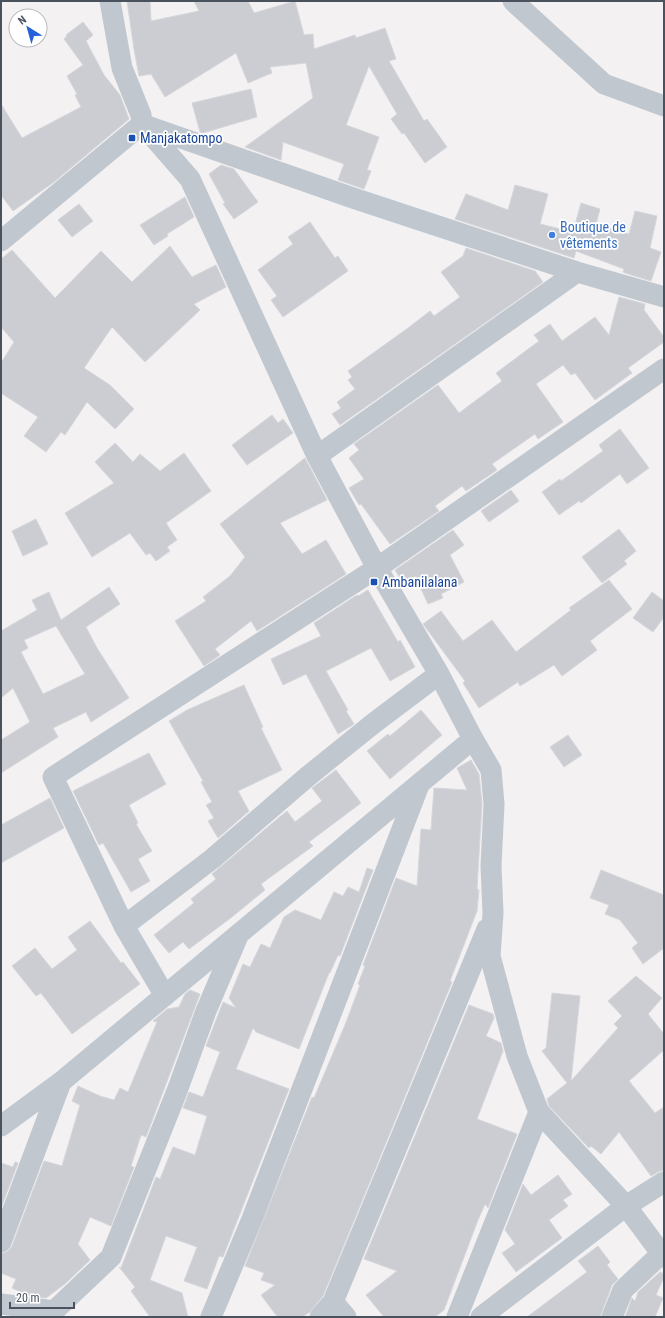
<svg xmlns="http://www.w3.org/2000/svg" width="665" height="1318" font-family="'Roboto Condensed',sans-serif">
<rect width="100%" height="100%" fill="#f3f1f1"/>
<path fill="#cbcdd3" stroke="#d6d7dc" fill-rule="evenodd" d="M127 1H150L151 21 199 11 194 1H248L254 13 295 1 304 35 313 34 314 49 355 35 356 38 385 28 396 59 389 61 424 121 427 119 447 147 425 163 404 133 402 134 391 119 397 114 369 66 346 125 379 137 367 170 371 171 364 189 338 180 344 164 283 142 281 160 245 147 313 98 306 63 270 67 272 73 248 83 236 53 165 97 151 74 139 76 134 49Z
M83 22 93 35 86 41 104 75 120 95 129 119 54 182 13 211 1 195V104L22 138 81 107 75 95 77 94 67 76 83 65 64 39 67 36 66 35Z
M251 89 257 117 203 133 200 132 192 103Z
M221 165 234 169 258 202 234 219 223 204 225 203 209 174Z
M515 185 548 194 540 224 573 232 581 203 600 209 596 224 629 234 635 211 657 216 650 248 661 252 651 281 625 273 623 272 624 269 576 251 574 258 455 219 466 194 508 210Z
M185 197 194 217 167 234 168 236 154 245 140 225Z
M79 204 93 221 72 237 58 220Z
M310 222 335 258 338 256 348 271 283 317 271 300 277 296 258 270 293 244 288 237Z
M170 246 192 277 216 265 226 287 194 304 200 310 145 362 112 327 84 368 110 385 134 409 115 429 87 402 65 435 61 432 46 452 24 436 38 417 1 393V363L14 342 1 327V259L12 250 55 298 101 251 132 282Z
M466 248 535 271 543 282 340 425 332 414 341 408 337 402 355 389 348 380 352 377 348 371 408 328 430 311 434 316 460 297 441 272 463 256Z
M619 297 645 304 644 310 664 337V342L628 368 632 373 595 400 575 373 571 375 563 365 536 384 563 422 538 439 535 434 492 464 497 470 466 491 462 486 435 506 439 511 390 544 361 504 359 505 349 488 364 479 349 458 359 450 354 444 438 385 459 413 502 381 496 373 539 341 534 335 550 324 562 341 595 317 609 335Z
M272 415 278 423 283 419 293 433 247 465 232 445Z
M620 429 649 468 627 484 620 474 581 503 579 501 559 515 542 492 560 479 561 481 603 451 599 445Z
M115 443 133 462 140 454 160 471 184 453 211 491 166 523 177 540 167 547 170 551 156 561 150 553 146 555 130 533 92 557 65 513 114 483 95 462Z
M305 458 327 500 280 523 302 554 326 540 346 574 257 631 251 621 215 649 220 655 204 666 175 621 206 601 203 597 230 576 245 557 220 524Z
M511 490 519 501 489 522 481 511Z
M36 519 48 544 23 556 12 531Z
M619 529 636 551 624 561 627 564 602 583 582 557Z
M453 530 464 545 450 555 464 582 441 594 443 598 428 604 415 576 404 584 395 570Z
M609 580 632 609 590 641 597 650 562 676 554 665 520 686 518 682 479 708 463 683 465 681 423 624 441 611 463 641 492 620 516 652 571 610 569 608Z
M109 587 120 604 86 627 97 648 129 698 91 722 86 712 53 728 58 737 1 773V740L30 722 13 688 1 698V631L37 610 32 600 49 592 61 620ZM56 626 85 674 43 694 21 652 28 648 24 640Z
M368 590 398 642 400 640 415 667 390 681 371 648 326 671 348 710 346 711 354 724 338 734 306 674 283 685 271 659 321 636 314 623 357 595 358 596Z
M652 592 664 601V617L653 632 633 618Z
M244 685 263 727 261 728 282 770 238 791 249 811 218 838 208 821 214 818 206 805 212 802 201 782 203 781 169 721 187 710Z
M421 710 442 735 390 779 367 751 388 734 390 736Z
M568 735 582 755 564 767 550 747Z
M149 753 166 784 129 805 138 823 136 824 152 851 138 859 150 881 131 892 103 843 99 845 73 791Z
M471 760 479 774 482 804 477 889 479 890 477 911 450 981 452 982 323 1296 310 1312 302 1317H280L276 1315 261 1295 275 1285 261 1280 264 1273 245 1266 312 1097 314 1098 345 1025 360 985 358 984 365 966 363 965 396 878 417 886 421 829 431 830 434 788 467 790 457 768Z
M336 770 361 803 309 842 313 846 261 884 265 890 232 917 189 949 183 942 169 953 154 935 194 903 191 899 216 879 212 874 276 820 287 811 295 822 322 801 312 788Z
M50 798 64 828 1 863V825Z
M367 868 373 870 340 956 338 955 330 973H329L299 1049 256 1032 253 1028 236 1069 289 1089 223 1257 219 1256 207 1289 184 1281 197 1247 166 1236 150 1280 182 1293 188 1317H150L131 1291 135 1287 119 1267 121 1268 156 1177 160 1179 173 1147 195 1155 207 1116 183 1108 189 1092 203 1097 220 1052 206 1046 223 1002 236 1008 229 998 243 964 250 967 261 944 270 948 284 917 295 910 321 920 334 892 343 896 348 887 359 892Z
M601 870 664 895V948L643 964 632 948 638 943 620 920 605 914 609 905 590 898Z
M90 921 121 963 123 962 140 984 72 1034 41 993 36 996 12 966 35 948 52 969 77 950 68 937Z
M636 976 662 998 648 1014 664 1034V1050L629 1081 655 1113 664 1107V1170L658 1172 651 1176 619 1132 601 1154 591 1146 589 1148 549 1106 547 1099 567 1083 542 1051 546 1048 552 993 580 996 571 1081 618 1028 614 1024 622 1016 608 1001Z
M190 990 200 994 146 1137 141 1135 131 1166 134 1167 111 1226 90 1217 78 1244 90 1260 66 1283 46 1298 30 1296 12 1288 16 1279 1 1273V1254L8 1251 12 1246 44 1161 62 1166 80 1105 72 1101 78 1086 100 1096 114 1100 120 1088 128 1092 157 1022 153 1021 167 1009 179 1007 185 994Z
M469 1005 493 1014 494 1018 486 1036 501 1043 503 1051 477 1119 517 1134 488 1208 485 1204 478 1220 444 1310 435 1317H384L366 1295 397 1271 364 1259Z
M15 1162 18 1163 1 1208V1163L13 1167Z
M558 1175 572 1194 563 1200 568 1206 549 1220 562 1238 516 1272 502 1253 515 1244 505 1230 523 1184 531 1195Z
M598 1246 610 1262 607 1265 618 1279 612 1285 600 1317H527L587 1272 578 1261Z
M660 1272 664 1274V1277L656 1295 663 1298 655 1317H625L632 1298 635 1301 638 1292Z"/>
<g fill="none" stroke-linecap="round" stroke-linejoin="round">
<path stroke="#c0c7cf" stroke-width="21" d="M110 1 122 68 141 115 142 124 190 179 317 456 377 568 439 674 473 739 491 770 494 804 491 866 493 913 490 956 517 1056 539 1112 626 1206 664 1257
M513 1 604 84 664 106
M144 125 353 198 577 272 664 297
M1 241 142 124
M317 456 577 272
M124 926 212 859 307 777 374 723 439 674
M165 996 124 926 53 777 377 568 664 369
M1 1126 61 1082 473 739
M1 1242 61 1082
M333 1302 346 1317
M1 1304 54 1311 111 1257 177 1091 206 1011 238 936
M211 1317 252 1219 419 785
M320 1317 333 1302 487 929
M457 1317 539 1112
M481 1317 626 1206 664 1182
M612 1317 623 1290 662 1253"/>
</g>
<g fill="#1a4fb4" stroke="#fff" stroke-width="1.5">
<rect x="128" y="134" width="8" height="8" rx="2"/>
<rect x="370" y="578" width="8" height="8" rx="2"/>
</g>
<circle fill="#3f7fe0" stroke="#fff" stroke-width="1.5" cx="552" cy="235" r="4"/>
<g text-anchor="middle" dominant-baseline="central" stroke-width="3.5" stroke-linejoin="round" paint-order="stroke">
<g font-size="14" fill="#164399" stroke="#fff" text-anchor="start">
<text x="140" y="138">Manjakatompo</text>
<text x="382" y="582">Ambanilalana</text>
</g>
<g font-size="14" fill="#366cbe" stroke="#fff" text-anchor="start">
<text x="560" y="227">Boutique de<tspan x="560" dy="16">vêtements</tspan></text>
</g>
</g>
<rect width="665" height="1318" fill="none" stroke="#4a525e" stroke-width="4"/>
<g transform="translate(28 28) rotate(323)"><circle r="19" fill="#ffffff" stroke="#b7babf"/>
<path d="M0-3L7 15L0 10L-7 15Z" fill="#2462db"/>
<text y="-6" font-size="11" font-weight="bold" text-anchor="middle" fill="#4a525e">N</text>
</g>
<path d="M10 1302v6h64v-6" fill="none" stroke="#4a525e" stroke-width="2"/>
<text x="16" y="1302" font-size="12" fill="#4a525e" stroke="#ffffff" stroke-width="3" paint-order="stroke">20 m</text>
</svg>
